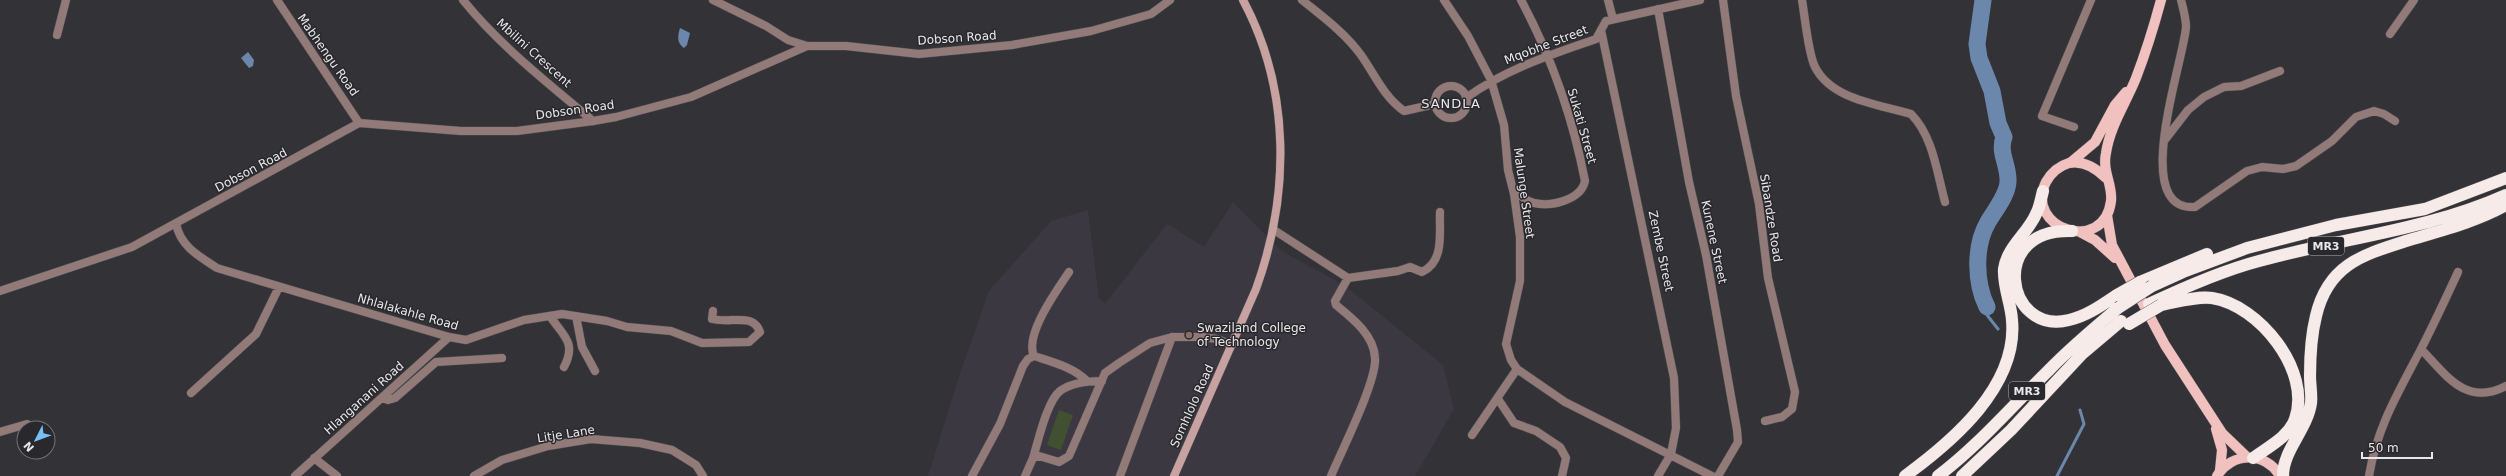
<svg xmlns="http://www.w3.org/2000/svg" width="2506" height="476" font-family="'DejaVu Sans',sans-serif">
<rect width="100%" height="100%" fill="#333236"/>
<path fill="#3b3842" d="M1233 202 1280 250 1344 285 1443 365 1454 409 1415 476H928L961 370 989 291 1051 221 1088 210 1099 298 1105 304 1167 224 1204 247Z"/>
<path fill="#415030" d="M1059 410 1073 415 1061 450 1047 445Z"/>
<path fill="#6c87ac" d="M680 28 690 33 687 45 684 48C676 42 678 36 680 28Z
M248 52 254 60 253 66 249 68 241 58Z"/>
<g fill="none" stroke-linecap="round" stroke-linejoin="round">
<path stroke="#6c87ac" stroke-width="3" d="M1987 307V315L1998 329
M2057 476 2084 424 2080 410"/>
<path stroke="#6c87ac" stroke-width="17" d="M1983 0 1977 44 1979 58 1992 91 1998 123 2004 137C1998 153 2009 165 2008 182 2007 196 1995 210 1988 222 1974 246 1975 283 1987 307"/>
<defs>
<path id="minor" d="M277 0 359 123
M463 0C500 46 548 83 593 121
M713 0 766 26 788 40 807 46
M1302 0C1323 17 1345 33 1361 55 1375 75 1384 97 1404 111L1435 104
M1444 0 1468 36 1491 80 1504 125 1508 170 1514 194 1520 237V281L1506 344 1511 360 1517 369 1565 402 1712 476
M1608 0 1613 19
M1723 0 1736 96 1759 204 1768 278 1795 392 1792 409 1782 417 1765 421
M1802 0C1805 17 1808 53 1815 67 1832 100 1878 104 1911 114 1933 136 1937 173 1945 202
M2181 0C2183 8 2186 18 2186 27 2184 60 2129 212 2195 207L2247 171 2262 167 2283 169 2296 166 2332 141 2356 117 2374 111 2384 114 2395 121
M1658 9 1689 182 1706 255 1737 430 1738 442 1718 476
M1601 30 1674 378 1676 428 1671 454 1658 476
M2390 34 2414 0
M57 35 66 0
M1435 102a16 16 0 1 1 32 0a16 16 0 1 1-32 0Z
M1466 98C1506 69 1550 55 1596 39L1606 21 1700 0
M2074 127 2042 116 2091 0
M2164 141 2188 110 2204 97 2224 87 2241 86 2280 71
M1513 189C1519 195 1526 201 1534 203 1551 207 1581 200 1585 181 1573 119 1551 56 1521 0
M176 224C181 247 199 256 217 268L449 337 466 340 524 320 562 314 607 321 627 327 671 331 702 343 749 342 760 332C753 312 731 324 712 319L713 311
M1274 230 1348 278 1335 301 1336 305C1352 318 1374 335 1375 358 1377 381 1341 452 1331 476
M1348 278 1398 271 1410 267 1422 272C1445 261 1439 233 1440 212
M550 316C563 336 577 342 564 367
M576 316 582 347 595 371
M2421 349C2446 375 2466 407 2506 386
M1034 356C1024 335 1057 290 1069 272
M191 393 256 334 279 287
M382 398 388 400 395 398 436 362 502 358
M1498 399 1514 423 1536 431 1560 447 1566 458 1562 476
M0 432 27 424
M1472 435 1517 369
M314 458 337 476
M1033 458C1038 442 1047 401 1060 391 1071 383 1089 381 1102 381
M295 476 449 337
M474 476 502 460 548 446 591 439 640 443 672 450 696 465 703 476
M972 476 1000 424 1023 366 1028 359 1034 356C1052 362 1073 367 1087 381
M1025 476 1033 458 1039 456 1059 462 1069 456 1105 373 1119 363 1150 343 1172 337H1202L1217 339 1232 345
M1120 476 1172 337
M2369 476C2377 427 2398 393 2421 349 2434 324 2446 298 2458 272"/>
<path id="tertiary" d="M0 291 132 247 359 123 461 131H517L593 121 616 117 691 97 807 46H846L919 54 1012 45 1091 31 1151 14 1170 0"/>
<path id="secondary" d="M1174 476 1256 289C1290 195 1291 90 1243 0"/>
<path id="primary" d="M2070 163 2095 142 2115 105 2126 92
M2106 178C2096 168 2084 160 2069 163 2059 166 2051 173 2046 182 2023 228 2104 256 2111 201 2113 185 2102 172 2106 153 2110 126 2126 103 2136 78 2146 52 2154 26 2161 0
M2107 215 2112 245 2165 345 2222 433 2247 457
M2080 232 2095 240 2115 258
M2216 429 2222 450 2220 470
M2217 476C2231 452 2266 451 2280 476"/>
<path id="motorway" d="M2072 231C1988 227 2005 336 2069 320 2087 316 2102 305 2117 295
M2140 282 2207 254
M2152 286 2183 272 2247 248 2336 225 2425 209 2506 178
M2149 304C2185 287 2221 271 2259 261 2342 238 2428 230 2506 195
M2161 305C2177 302 2196 296 2212 298 2259 305 2312 371 2295 419 2289 437 2268 447 2253 458
M1905 476C1953 441 2018 386 2012 320 2011 303 2003 287 2004 269 2007 247 2028 233 2036 214 2040 207 2041 198 2043 191
M1938 476C1978 446 2012 406 2048 371 2070 348 2094 328 2118 308
M1962 476 2011 430 2082 354 2121 321
M2283 476C2283 450 2307 430 2311 403 2312 395 2310 385 2310 376 2310 356 2311 336 2316 316 2328 265 2362 255 2406 241 2439 231 2476 222 2506 205"/>
</defs>
<use href="#minor" stroke="#504f53" stroke-width="9"/>
<use href="#tertiary" stroke="#504f53" stroke-width="9"/>
<use href="#secondary" stroke="#504f53" stroke-width="9"/>
<use href="#primary" stroke="#504f53" stroke-width="11"/>
<use href="#motorway" stroke="#504f53" stroke-width="13"/>
<use href="#minor" stroke="#927a79" stroke-width="8"/>
<use href="#tertiary" stroke="#927a79" stroke-width="8"/>
<use href="#secondary" stroke="#c8a2a1" stroke-width="8"/>
<use href="#primary" stroke="#f1c1bf" stroke-width="10"/>
<use href="#motorway" stroke="#f7ebea" stroke-width="12"/>
<defs>
<path id="motorway-bridge" d="M2117 295 2140 282
M2118 308 2152 286
M2129 324 2161 305"/>
</defs>
<use href="#motorway-bridge" stroke="#504f53" stroke-width="13" stroke-linecap="butt"/>
<use href="#motorway-bridge" stroke="#f7ebea" stroke-width="12"/>
</g>
<circle fill="#8d6e63" stroke="#29282c" stroke-width="1.5" cx="1189" cy="335" r="4"/>
<g text-anchor="middle" dominant-baseline="central" stroke-width="3" stroke-linejoin="round" paint-order="stroke">
<g fill="#29282c" stroke="#afaeb0" stroke-width="1">
<rect x="2308" y="237" width="36" height="18" rx="3"/>
<rect x="2009" y="382" width="36" height="18" rx="3"/>
</g>
<g font-size="11" font-weight="bold" fill="#e8e7e9">
<text x="2326" y="246">MR3</text>
<text x="2027" y="391">MR3</text>
</g>
<g font-size="12" fill="#e8e7e9" stroke="#29282c">
<text transform="translate(957 38) rotate(-4)">Dobson Road</text>
<text transform="translate(1546 45) rotate(-21)">Mqobhe Street</text>
<text transform="translate(534 53) rotate(42)">Mbilini Crescent</text>
<text transform="translate(328 55) rotate(55)">Mabhengu Road</text>
<text transform="translate(575 110) rotate(-8)">Dobson Road</text>
<text transform="translate(1582 126) rotate(74)">Sukati Street</text>
<text transform="translate(251 170) rotate(-28)">Dobson Road</text>
<text transform="translate(1524 193) rotate(82)">Malunge Street</text>
<text transform="translate(1771 218) rotate(81)">Sibandze Road</text>
<text transform="translate(1714 242) rotate(78)">Kunene Street</text>
<text transform="translate(1661 251) rotate(78)">Zembe Street</text>
<text transform="translate(408 312) rotate(16)">Nhlalakahle Road</text>
<text transform="translate(364 398) rotate(-42)">Hlanganani Road</text>
<text transform="translate(1192 406) rotate(-66)">Somhlolo Road</text>
<text transform="translate(566 434) rotate(-9)">Litje Lane</text>
</g>
<g font-size="12" fill="#e8e7e9" stroke="#29282c" text-anchor="start">
<text x="1197" y="328">Swaziland College<tspan x="1197" dy="14">of Technology</tspan></text>
</g>
<g font-size="13" letter-spacing="1" fill="#e8e7e9" stroke="#29282c">
<text x="1451" y="103">SANDLA</text>
</g>
</g>
<g transform="translate(36 440) rotate(228)"><circle r="19" fill="#29282c" stroke="#757478"/>
<path d="M0-3L7 15L0 10L-7 15Z" fill="#76c0f7"/>
<text y="-6" font-size="11" font-weight="bold" text-anchor="middle" fill="#e8e7e9">N</text>
</g>
<path d="M2362 452v6h70v-6" fill="none" stroke="#e8e7e9" stroke-width="2"/>
<text x="2368" y="452" font-size="12" fill="#e8e7e9" stroke="#29282c" stroke-width="3" paint-order="stroke">50 m</text>
</svg>
